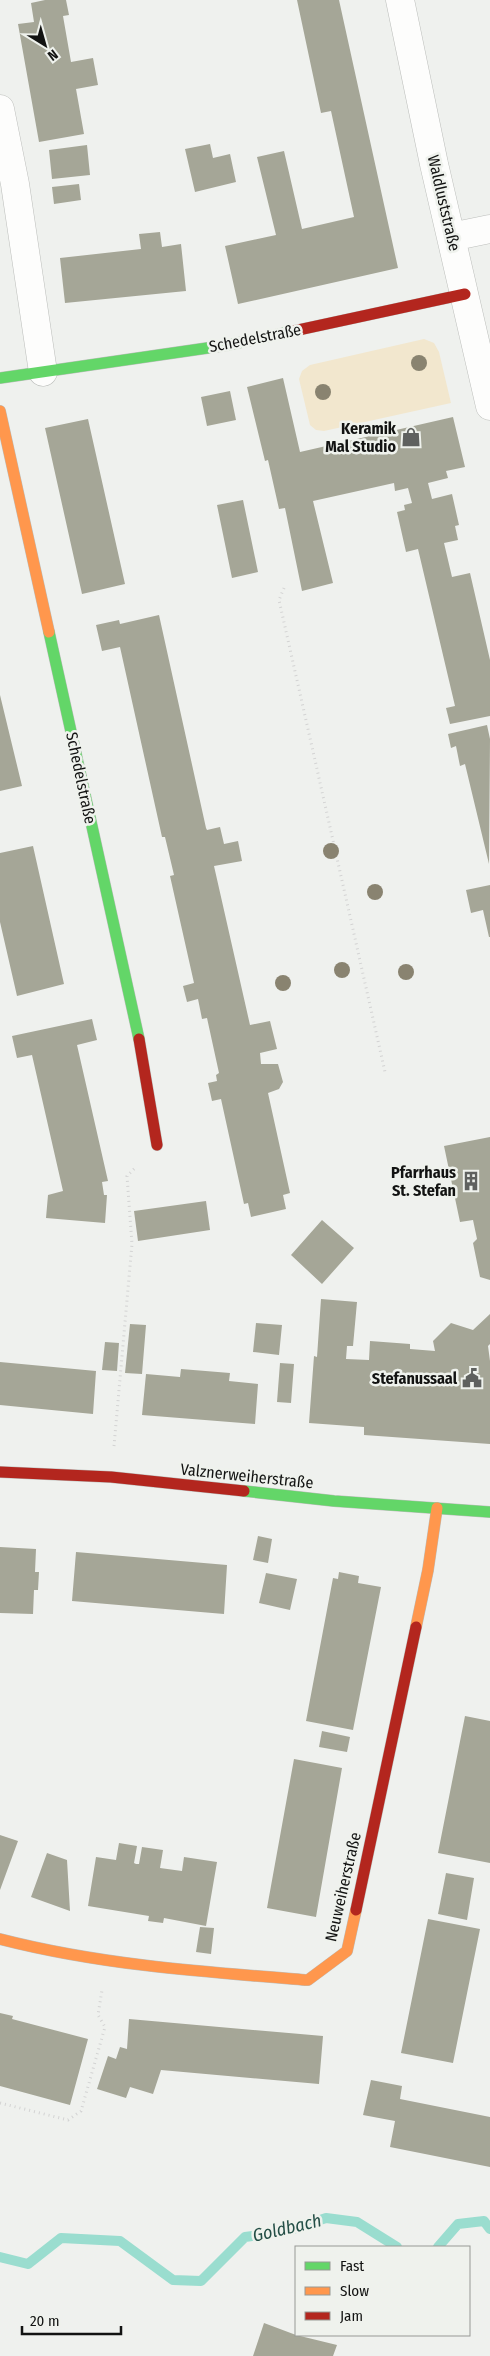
<svg xmlns="http://www.w3.org/2000/svg" width="490" height="2356" font-family="'Fira Sans Condensed',sans-serif">
<rect width="100%" height="100%" fill="#eff1ee"/>
<path fill="#f2e7ce" d="M424 339 434 343 439 352 451 403 324 431 316 430 310 425 299 379 302 371 310 365Z"/>
<g fill="none" stroke-linecap="round" stroke-linejoin="round">
<path stroke="#9addcf" stroke-width="10" d="M438 2247 458 2224 484 2221 490 2229
M0 2257 28 2264 61 2238 120 2241 173 2280 201 2281 245 2237 287 2231 326 2218 357 2222 397 2247"/>
</g>
<path fill="#a5a697" d="M45 0H66L69 15 63 16 71 62 93 58 98 85 76 89 84 134 39 142 18 24 34 22 31 3Z
M297 0H339L398 268 238 304 225 246 276 235 257 157 284 151 302 229 354 217 331 111 321 113Z
M210 144 213 158 230 154 236 182 195 192 185 149Z
M87 145 90 175 52 179 49 150Z
M79 184 81 200 54 204 52 187Z
M160 232 162 247 181 244 186 291 65 303 60 258 141 249 139 234Z
M283 378 300 452 453 417 465 467 446 471 448 478 428 483 432 499 452 494 459 525 455 526 458 540 444 543 452 577 470 573 490 660V716L450 724 446 708 455 706 418 549 406 552 397 512 405 510 404 505 412 503 408 488 395 491 394 483 313 501 333 583 302 591 285 508 279 509 268 460 265 461 247 387Z
M230 391 236 420 207 426 201 397Z
M88 419 125 584 82 594 45 428Z
M243 500 258 572 232 578 217 505Z
M159 615 206 828 207 830 220 827 224 844 238 841 242 861 214 866 250 1025 270 1021 277 1049 260 1053 261 1064H278L283 1082 279 1089 268 1093 290 1193 283 1195 286 1209 251 1217 248 1203 244 1204 221 1099 212 1101 208 1083 217 1081 216 1075 219 1073 207 1018 202 1019 198 999 187 1002 183 986 194 983 170 876 174 875 165 837H162L120 647 102 651 96 625 119 620 120 624Z
M0 695 22 786 0 791Z
M487 725 490 739 489 864 465 764 460 766 456 746 451 748 448 734Z
M33 846 64 984 17 996 0 922V853Z
M490 885V937H489L483 910 471 913 466 890Z
M92 1019 97 1040 77 1045 108 1181 102 1182 104 1195H107L105 1223 46 1218 48 1195 63 1191 32 1055 17 1058 12 1036Z
M490 1137V1280L480 1277 473 1243 477 1239 473 1220 460 1222 444 1146Z
M206 1201 210 1230 138 1241 134 1211Z
M322 1220 354 1248 322 1284 291 1255Z
M321 1299 357 1302 353 1346H347L346 1359 369 1360 370 1341 410 1344V1349L435 1351 433 1341 451 1323 473 1330 490 1314V1344L488 1346 490 1361V1444L364 1435V1427L309 1423 314 1356 317 1357Z
M256 1323 282 1325 279 1355 253 1352Z
M130 1324 146 1325 142 1374 125 1373Z
M105 1342 119 1343 117 1371 102 1370Z
M0 1362 96 1371 93 1414 0 1405Z
M280 1363 294 1364 291 1403 277 1402Z
M181 1369 230 1373 229 1381 258 1384 255 1424 142 1415 146 1374 180 1377Z
M258 1536 272 1539 268 1563 253 1560Z
M0 1547 36 1549 35 1572H39L38 1590H34L33 1614 0 1613Z
M76 1552 227 1565 224 1614 72 1601Z
M339 1572 359 1576 358 1583 381 1587 353 1730 306 1721 333 1578 338 1579Z
M266 1573 297 1579 290 1610 259 1603Z
M465 1716 490 1721V1863L438 1853Z
M322 1731 350 1737 347 1752 319 1747Z
M294 1759 342 1768 316 1917 267 1908Z
M0 1835 18 1841 0 1890Z
M119 1843 137 1846 134 1863 136 1864H139L142 1847 163 1850 160 1868 182 1871 184 1857 217 1862 206 1926 164 1918 163 1923 148 1921 149 1916 88 1906 96 1857 116 1860Z
M47 1853 67 1860 70 1911 31 1897Z
M446 1873 474 1878 467 1920 438 1914Z
M428 1919 480 1929 453 2063 401 2053Z
M200 1927 214 1928 211 1954 196 1952Z
M0 2013 13 2016 12 2019 88 2039 70 2105 0 2086Z
M129 2019 323 2036 319 2084 161 2070 153 2094 130 2087 126 2098 97 2089 108 2056 116 2059 120 2047 127 2049Z
M371 2080 402 2086 400 2099 490 2117V2167L390 2147 395 2121 363 2115Z
M264 2323 296 2335 337 2345 333 2356H253Z"/>
<g fill="none" stroke-linecap="round" stroke-linejoin="round">
<defs>
<path id="street" d="M400 0 434 164 490 406
M0 109 15 184 43 372
M451 237 490 229"/>
<path id="fast" d="M0 378 228 345 289 332
M49 632 139 1039
M244 1491 334 1501 490 1512"/>
<path id="slow" d="M0 411 49 632
M416 1627 428 1570 437 1508
M0 1939C101 1965 204 1972 308 1980L347 1951 356 1910"/>
<path id="jam" d="M289 332 465 294
M139 1039 157 1145
M0 1472 111 1477 244 1491
M356 1910 416 1627"/>
</defs>
<use href="#street" stroke="#bcbebb" stroke-width="29"/>
<use href="#fast" stroke="#bcbebb" stroke-width="12"/>
<use href="#slow" stroke="#bcbebb" stroke-width="12"/>
<use href="#jam" stroke="#bcbebb" stroke-width="12"/>
<path stroke="#d3d3d3" stroke-width="3" stroke-dasharray="1 4" stroke-linecap="butt" d="M284 588 279 600 385 1072
M114 1446 132 1244 127 1176 136 1167
M0 2103 68 2120 81 2111 105 2027 98 2015 102 1990"/>
<use href="#street" stroke="#fdfdfc" stroke-width="28"/>
<use href="#fast" stroke="#63d668" stroke-width="11"/>
<use href="#slow" stroke="#ff974d" stroke-width="11"/>
<use href="#jam" stroke="#b3261e" stroke-width="11"/>
</g>
<g fill="#898370">
<circle cx="419" cy="363" r="8"/>
<circle cx="323" cy="392" r="8"/>
<circle cx="331" cy="851" r="8"/>
<circle cx="375" cy="892" r="8"/>
<circle cx="342" cy="970" r="8"/>
<circle cx="406" cy="972" r="8"/>
<circle cx="283" cy="983" r="8"/>
</g>
<defs>
<symbol id="shop-bare" viewBox="-9 -9 18 18"><path d="M-5-2.5h2.3a2.7 3.5 0 0 1 5.4 0H5L5.5 6h-11ZM-1.5-2.5h3a1.5 2.3 0 0 0-3 0Z" fill="#5f615f" stroke="#eff2ed" stroke-width="2.5" paint-order="stroke"/></symbol>
<symbol id="building-bare" viewBox="-9 -9 18 18"><path d="M-4-6H4V6H1V3H-1V6H-4ZM-2.5-4.3h1.7v1.8h-1.7ZM.8-4.3h1.7v1.8H.8ZM-2.5-1h1.7V.8h-1.7ZM.8-1h1.7V.8H.8Z" fill="#5f615f" stroke="#eff2ed" stroke-width="2.5" paint-order="stroke"/></symbol>
<symbol id="civic-bare" viewBox="-9 -9 18 18"><path d="M-.6-6.5H3V-4.5H.6V-3L4-1V1h2V6H-6V1h2V-1L-.6-3ZM-1.2 2.5V6h2.4V2.5Z" fill="#5f615f" stroke="#eff2ed" stroke-width="2.5" paint-order="stroke"/></symbol>
</defs>
<g fill-rule="evenodd">
<use href="#shop-bare" x="397" y="423" width="28" height="28"/>
<use href="#building-bare" x="457" y="1167" width="28" height="28"/>
<use href="#civic-bare" x="458" y="1364" width="28" height="28"/>
</g>
<g text-anchor="middle" dominant-baseline="central" stroke-width="5" stroke-linejoin="round" paint-order="stroke">
<g font-size="16" fill="#121312" stroke="#eff2ed">
<text transform="translate(444 203) rotate(77)">Waldluststraße</text>
<text transform="translate(255 338) rotate(-11)">Schedelstraße</text>
<text transform="translate(81 778) rotate(78)">Schedelstraße</text>
<text transform="translate(247 1476) rotate(6)">Valznerweiherstraße</text>
<text transform="translate(343 1887) rotate(-77)">Neuweiherstraße</text>
</g>
<g font-size="16" font-weight="bold" fill="#121312" stroke="#eff2ed" text-anchor="end">
<text x="396" y="428">Keramik<tspan x="396" dy="18">Mal Studio</tspan></text>
<text x="456" y="1172">Pfarrhaus<tspan x="456" dy="18">St. Stefan</tspan></text>
<text x="457" y="1378">Stefanussaal</text>
</g>
<g font-size="18" font-style="italic" fill="#234e46" stroke="#eff2ed">
<text transform="translate(287 2228) rotate(-13)">Goldbach</text>
</g>
</g>
<rect x="295" y="2246" width="175" height="90" fill="#eff2ed" stroke="#979995"/>
<rect x="305" y="2262" width="25" height="8" fill="#63d668" stroke="#979995"/>
<text x="340" y="2271" font-size="15" fill="#121312">Fast</text>
<rect x="305" y="2287" width="25" height="8" fill="#ff974d" stroke="#979995"/>
<text x="340" y="2296" font-size="15" fill="#121312">Slow</text>
<rect x="305" y="2312" width="25" height="8" fill="#b3261e" stroke="#979995"/>
<text x="340" y="2321" font-size="15" fill="#121312">Jam</text>
<g transform="translate(45 45) rotate(143)" stroke="#eff2ed" stroke-width="4" paint-order="stroke">
<path d="M0-4L9 19L0 12L-9 19Z" fill="#121312"/>
<text y="-8" font-size="14" font-weight="bold" text-anchor="middle" fill="#121312">N</text>
</g>
<path d="M22 2326v8h99v-8" fill="none" stroke="#121312" stroke-width="2.5"/>
<text x="30" y="2326" font-size="15" fill="#121312" stroke="#eff2ed" stroke-width="4" paint-order="stroke">20 m</text>
</svg>
